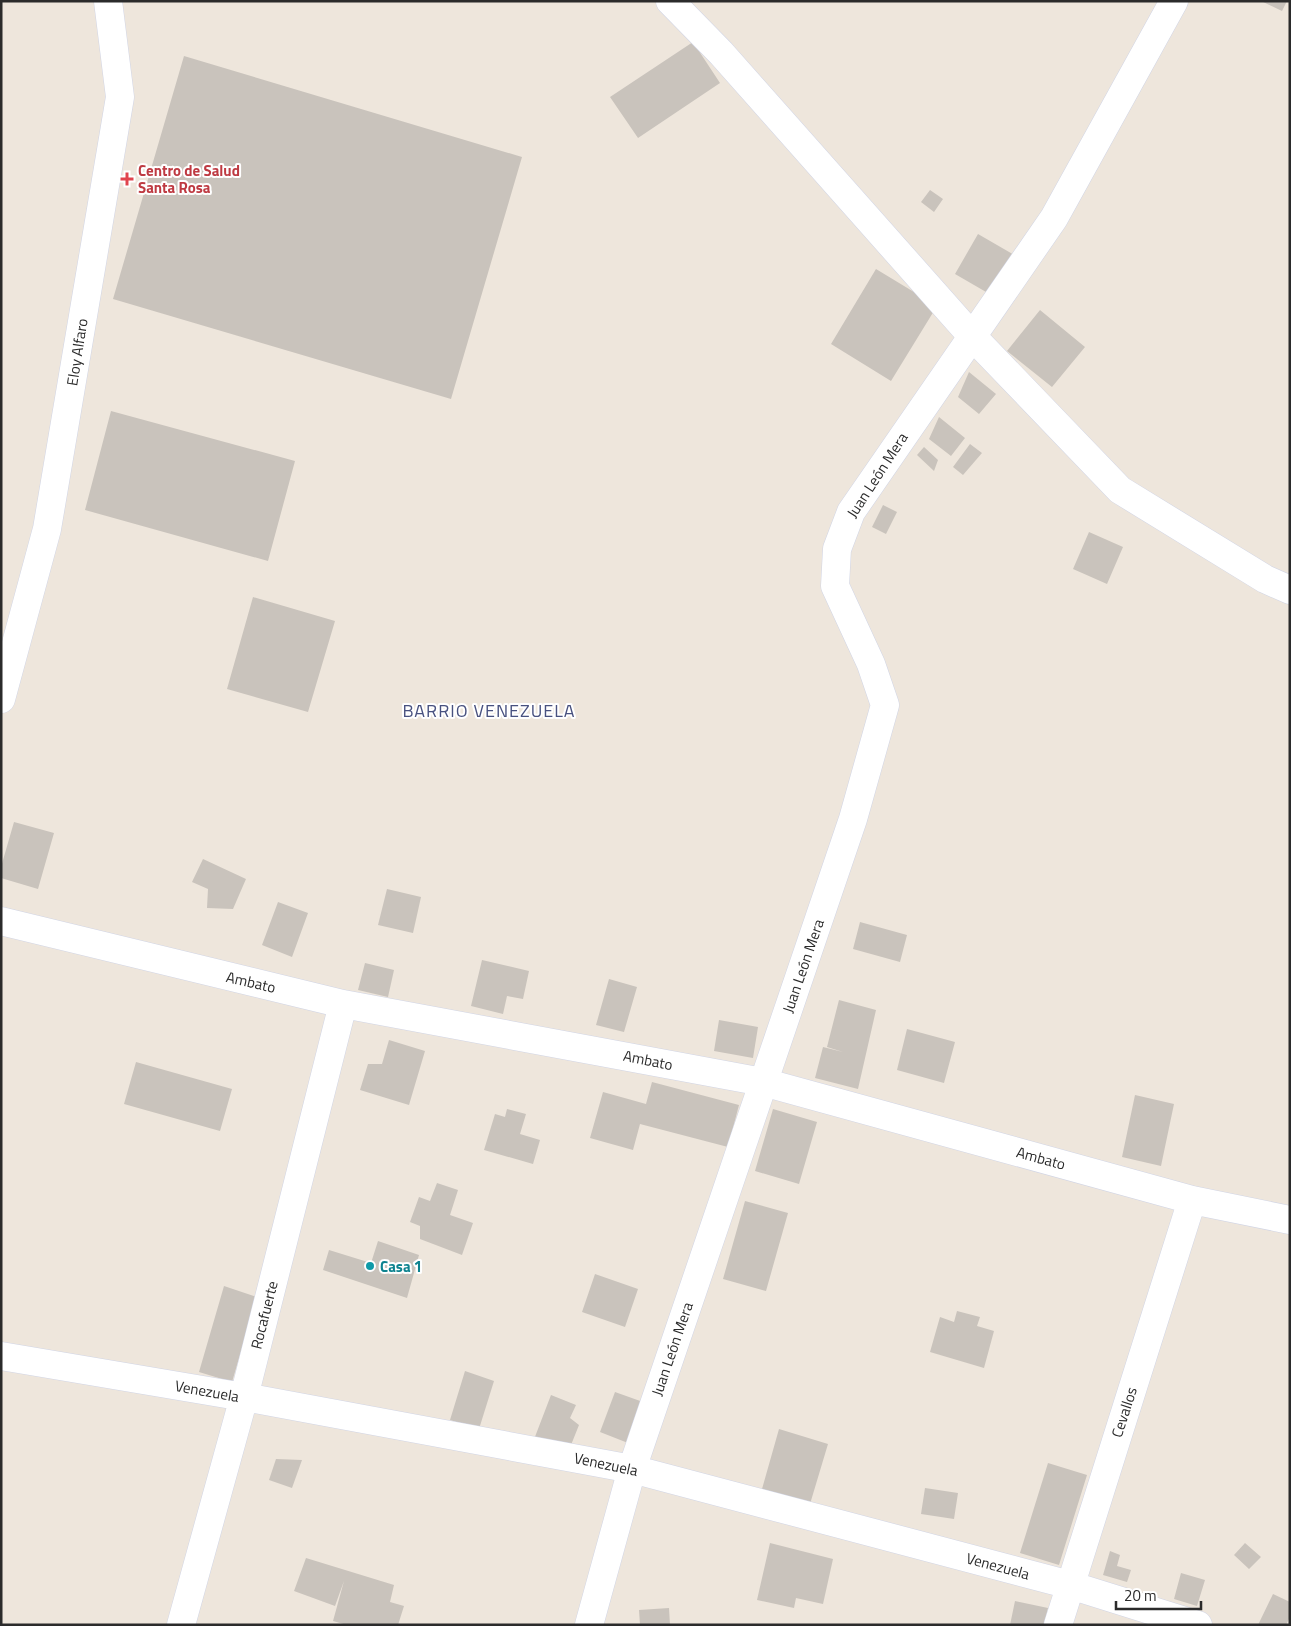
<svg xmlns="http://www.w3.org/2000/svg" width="1291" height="1626" font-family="'Titillium Web',sans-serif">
<rect width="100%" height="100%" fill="#eee6dc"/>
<path fill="#c9c3bc" d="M1261 1H1287L1282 11Z
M693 42 720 83 638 138 610 97Z
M184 56 522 157 451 399 113 299Z
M930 190 943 199 934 212 921 202Z
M978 234 1016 256 993 296 955 274Z
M876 269 937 306 891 381 831 344Z
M1040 310 1085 347 1052 387 1007 351Z
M969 372 996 394 979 414 958 397Z
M111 411 295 461 268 561 85 510Z
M939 417 965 438 951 456 929 439Z
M970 444 982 453 963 475 953 467Z
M924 447 938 460 934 471 917 455Z
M883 505 897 512 886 534 872 527Z
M1089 532 1123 547 1107 584 1073 569Z
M253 597 335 621 308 712 227 689Z
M14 822 54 833 38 889 1 878V867Z
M203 859 246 879 233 909 207 908 208 889 192 882Z
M387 889 421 897 413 933 378 925Z
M278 902 308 913 292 957 262 945Z
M860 922 907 935 900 962 853 949Z
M482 960 529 971 523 999 507 996 503 1014 471 1006Z
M365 963 394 970 388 997 358 990Z
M609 979 637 987 624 1032 596 1025Z
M839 1000 876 1010 858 1089 815 1078 823 1047 843 1052 827 1047Z
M719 1020 758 1027 753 1058 714 1051Z
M907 1029 955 1042 944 1083 897 1070Z
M389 1040 425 1051 409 1105 360 1090 368 1064H382Z
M136 1062 232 1089 220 1131 124 1104Z
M652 1082 739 1105 728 1147 640 1124 633 1150 590 1138 603 1092 646 1104Z
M1135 1095 1174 1104 1161 1166 1122 1157Z
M507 1109 526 1114 520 1134 540 1140 533 1164 484 1150 495 1114 505 1117Z
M773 1109 817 1122 799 1184 755 1171Z
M437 1183 458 1190 450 1215 473 1223 462 1255 420 1239V1226L410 1222 419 1197 430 1201Z
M745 1201 788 1213 766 1291 723 1279Z
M378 1241 419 1255 407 1298 323 1270 329 1250 371 1263Z
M595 1274 638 1289 625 1327 582 1312Z
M224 1286 257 1297 232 1382 199 1372Z
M957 1311 980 1317 977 1326 994 1331 984 1368 930 1352 940 1317 954 1322Z
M465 1371 494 1381 479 1429 450 1420Z
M615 1392 643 1402 628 1443 600 1432Z
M551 1395 576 1405 570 1418 579 1425 567 1455 533 1442Z
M779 1429 828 1444 810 1504 762 1489Z
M276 1459 302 1460 292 1488 269 1480Z
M1048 1463 1087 1475 1059 1565 1020 1553Z
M925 1488 958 1493 954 1519 921 1514Z
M770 1543 833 1559 823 1604 796 1598 794 1608 757 1600Z
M1245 1543 1261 1557 1249 1569 1234 1555Z
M1110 1551 1120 1555 1117 1566 1131 1570 1127 1582 1103 1575Z
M306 1558 394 1585 390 1602 404 1606 398 1625H347L333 1621 344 1581 335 1606 294 1591Z
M1181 1573 1205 1580 1197 1606 1174 1599Z
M1273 1594 1290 1602V1617L1286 1625H1258Z
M1015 1601 1048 1608 1044 1625H1010Z
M669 1608 670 1625H640L639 1610Z"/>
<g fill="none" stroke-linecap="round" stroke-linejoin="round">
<defs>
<path id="street" d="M670 1 721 53 971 335 1120 490 1265 579 1290 590
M1 699 47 529 120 97 108 1
M1 921 343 1004 763 1082 1192 1200 1290 1220
M1 1356 244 1397 632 1469 1070 1585 1198 1625
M181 1625 244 1397 343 1004
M589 1625 632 1469 853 819 885 705 871 664 835 586 837 549 851 512 1054 218 1174 1
M1058 1625 1192 1200"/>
</defs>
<use href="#street" stroke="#d1d5e5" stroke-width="29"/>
<use href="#street" stroke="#fff" stroke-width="28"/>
</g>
<path fill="#e0444e" stroke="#fff" stroke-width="2" d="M124.5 171.5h5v5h5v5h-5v5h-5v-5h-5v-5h5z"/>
<circle fill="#0f9aa8" stroke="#fff" stroke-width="2" cx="370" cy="1266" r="5"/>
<g text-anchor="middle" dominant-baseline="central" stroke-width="4" stroke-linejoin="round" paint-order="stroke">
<g font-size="15" font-weight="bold" fill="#be3a42" stroke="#fff" text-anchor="start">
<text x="138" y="170">Centro de Salud<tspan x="138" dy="17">Santa Rosa</tspan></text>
</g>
<g font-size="15" fill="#2b2b2b" stroke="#fff">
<text transform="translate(77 352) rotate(-81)">Eloy Alfaro</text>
<text transform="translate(877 475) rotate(-57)">Juan León Mera</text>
<text transform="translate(803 966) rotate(-71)">Juan León Mera</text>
<text transform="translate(251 982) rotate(13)">Ambato</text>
<text transform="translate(648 1060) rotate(11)">Ambato</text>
<text transform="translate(1041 1158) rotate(15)">Ambato</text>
<text transform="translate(264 1315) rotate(-76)">Rocafuerte</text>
<text transform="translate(672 1349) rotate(-71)">Juan León Mera</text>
<text transform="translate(207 1391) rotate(10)">Venezuela</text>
<text transform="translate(1124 1412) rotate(-72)">Cevallos</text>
<text transform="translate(606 1464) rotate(12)">Venezuela</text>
<text transform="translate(998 1566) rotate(15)">Venezuela</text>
</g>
<g font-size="15" font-weight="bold" fill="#0d838f" stroke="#fff" text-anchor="start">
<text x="380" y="1266">Casa 1</text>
</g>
<g font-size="18" letter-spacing="1" fill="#48517f" stroke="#fff">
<text x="489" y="710">BARRIO VENEZUELA</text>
</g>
</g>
<rect width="1291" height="1626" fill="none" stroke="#2b2b2b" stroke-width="5"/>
<path d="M1116 1601v8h85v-8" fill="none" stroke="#2b2b2b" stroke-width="2.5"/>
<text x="1124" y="1601" font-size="15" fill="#2b2b2b" stroke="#ffffff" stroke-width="4" paint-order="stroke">20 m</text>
</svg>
